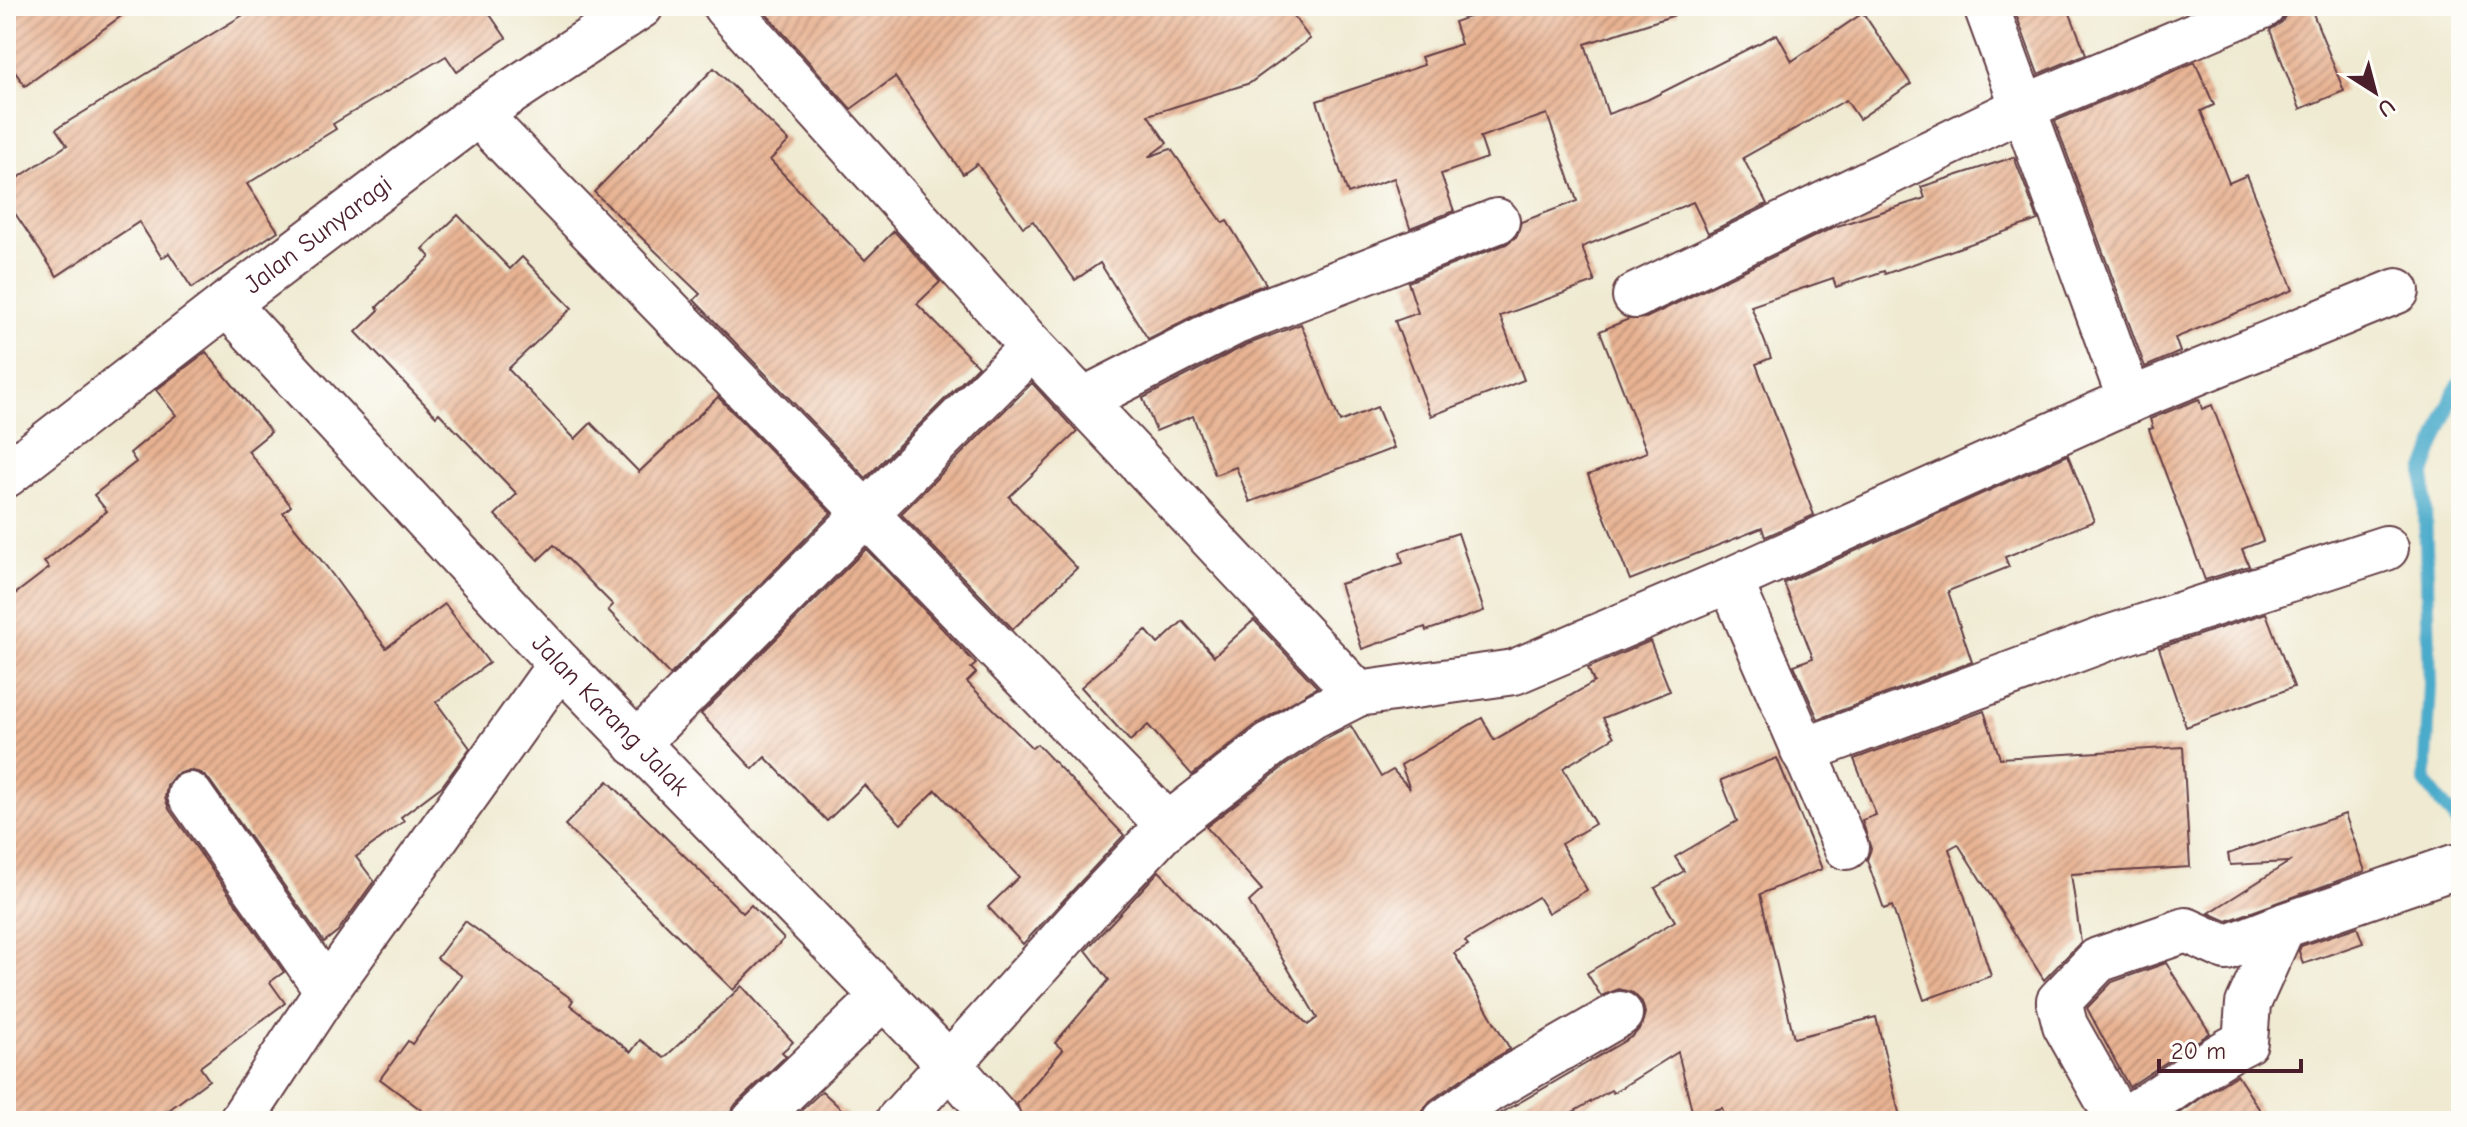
<svg xmlns="http://www.w3.org/2000/svg" width="2467" height="1127" viewBox="0 0 2467 1127" font-family="'Comic Neue',sans-serif">
<defs>
<pattern id="building-hatch" width="6" height="6" patternUnits="userSpaceOnUse" patternTransform="scale(2)"><rect width="6" height="6" fill="#e8b393"/><path d="M-1 1l2-2M0 6l6-6M5 7l2-2" fill="none" stroke="#be9178"/></pattern>
</defs>
<rect width="100%" height="100%" fill="#fdfcf7"/>
<filter id="ink" filterUnits="userSpaceOnUse"><feTurbulence type="fractalNoise" baseFrequency=".0125" numOctaves="2"/><feDisplacementMap in="SourceGraphic" scale="16" xChannelSelector="R" yChannelSelector="G"/><feConvolveMatrix kernelMatrix="1 2 1 2 8 2 1 2 1" color-interpolation-filters="sRGB"/></filter>
<filter id="wash" filterUnits="userSpaceOnUse"><feTurbulence type="fractalNoise" baseFrequency=".006" numOctaves="4" result="noise"/><feDisplacementMap in="SourceGraphic" scale="32" xChannelSelector="R" yChannelSelector="G"/><feGaussianBlur stdDeviation="1.8" result="paint"/><feColorMatrix in="noise" values="0 0 0 0 0 0 0 0 0 0 0 0 0 0 0 0 0 1.4 0 .05"/><feComposite in="paint" operator="in"/></filter>
<g filter="url(#wash)">
<rect width="100%" height="100%" fill="#efead1"/>
<g fill="none" stroke-linecap="round" stroke-linejoin="round">
<polyline stroke="#4cabcb" stroke-width="14" points="2461,382 2454,392 2424,473 2430,685 2425,782 2461,828"/>
</g>
<g id="blocks">
<g fill="url(#building-hatch)">
<polygon points="6,6 135,6 25,86 6,59"/>
<polygon points="258,6 484,6 506,38 457,72 446,56 333,124 336,129 247,184 278,231 192,288 169,253 162,258 139,222 57,276 6,200 6,186 67,145 56,129"/>
<polygon points="759,6 1286,6 1310,39 1250,83 1148,115 1167,143 1148,157 1171,149 1223,223 1227,221 1266,284 1225,300 1148,339 1100,263 1075,280 1033,221 1023,227 977,164 963,174 895,77 851,109"/>
<polygon points="1500,6 1677,6 1678,14 1585,44 1608,114 1647,100 1777,34 1792,61 1863,13 1911,84 1859,119 1846,100 1743,158 1767,204 1708,233 1693,202 1582,247 1595,282 1500,316 1524,380 1431,416 1395,321 1418,313 1408,282 1506,244 1517,236 1521,222 1577,201 1547,114 1480,137 1487,158 1441,174 1454,211 1410,228 1394,178 1348,194 1317,101 1424,65 1421,57 1461,44 1454,22"/>
<polygon points="2013,6 2067,6 2086,54 2038,74"/>
<polygon points="2297,6 2310,6 2344,91 2300,109 2270,30 2282,22 2288,10"/>
<polygon points="2195,62 2214,105 2201,111 2229,183 2247,175 2293,290 2175,338 2180,352 2145,367 2055,121"/>
<polygon points="714,68 789,141 770,160 865,260 894,231 940,282 917,304 978,366 866,478 694,300 700,294 594,192"/>
<polygon points="2014,157 2038,220 1885,274 1884,271 1836,287 1833,278 1751,306 1771,358 1756,364 1814,515 1765,537 1762,528 1630,580 1588,475 1647,452 1600,331 1629,319 1646,318 1834,227 1925,198 1921,187"/>
<polygon points="458,215 510,269 522,257 572,308 508,369 575,439 591,423 639,472 718,397 831,513 670,675 608,610 613,605 554,545 538,560 495,515 517,494 439,413 436,416 356,332 379,310 377,307 430,257 423,249"/>
<polygon points="1301,324 1340,422 1377,407 1394,448 1250,502 1236,467 1215,475 1193,416 1156,431 1143,398 1246,345"/>
<polygon points="206,352 271,432 248,451 291,506 283,513 326,566 386,648 445,604 489,663 436,702 470,748 442,786 401,817 404,821 356,857 374,881 338,931 324,942 210,781 201,773 189,770 175,775 167,785 165,798 169,809 284,972 270,982 285,1003 200,1067 209,1080 154,1121 6,1121 6,601 49,568 44,562 107,511 94,495 136,462 130,453 176,415 156,390"/>
<polygon points="1032,383 1077,432 1009,497 1077,568 1013,629 901,514"/>
<polygon points="2199,399 2202,409 2212,405 2263,541 2242,549 2249,566 2205,580 2149,429 2153,428 2150,419"/>
<polygon points="2068,455 2094,521 2005,557 2009,567 1948,591 1972,662 1818,719 1794,665 1813,658 1784,583"/>
<polygon points="1458,533 1484,611 1426,631 1425,627 1362,649 1340,584 1403,563 1400,552"/>
<polygon points="866,549 976,664 971,668 976,673 967,682 1032,748 1037,744 1124,835 1023,944 988,907 1019,877 936,790 901,824 864,785 827,821 765,757 753,769 701,714"/>
<polygon points="2266,613 2294,687 2186,727 2159,648"/>
<polygon points="1254,620 1317,687 1258,723 1192,775 1148,725 1130,741 1081,687 1146,630 1158,644 1183,621 1214,656"/>
<polygon points="1650,641 1670,691 1603,718 1614,737 1563,768 1595,824 1561,844 1587,890 1548,913 1538,897 1465,941 1468,945 1454,953 1510,1049 1473,1071 1430,1101 1423,1110 1420,1121 1023,1121 1017,1104 1063,1050 1055,1043 1109,980 1086,950 1159,871 1308,1025 1317,1018 1249,902 1262,890 1206,827 1287,764 1324,740 1351,726 1381,777 1393,770 1410,789 1401,765 1482,718 1494,740 1594,682 1588,668"/>
<polygon points="1984,711 2000,758 2183,747 2190,867 2071,874 2081,942 2044,980 1958,844 1949,849 1991,976 1924,1000 1892,906 1884,909 1867,860 1871,849 1862,820 1876,815 1854,759"/>
<polygon points="1777,758 1822,869 1760,894 1794,1038 1876,1017 1901,1121 1726,1121 1722,1108 1693,1115 1678,1052 1613,1093 1611,1090 1557,1121 1488,1121 1633,1036 1641,1027 1645,1013 1642,1002 1633,993 1619,989 1601,996 1587,973 1675,921 1655,888 1684,871 1675,857 1737,821 1721,780"/>
<polygon points="608,781 743,913 751,905 784,939 733,990 565,825"/>
<polygon points="2345,814 2365,871 2227,921 2209,913 2289,862 2230,865 2228,854"/>
<polygon points="465,921 573,1000 570,1005 631,1052 640,1040 664,1058 742,986 793,1042 782,1052 786,1056 736,1104 730,1113 730,1121 436,1121 380,1079 408,1041 412,1044 462,976 437,958"/>
<polygon points="2357,927 2363,943 2303,964 2299,951 2301,946"/>
<polygon points="2166,963 2210,1033 2129,1087 2087,1008 2112,982"/>
<polygon points="2237,1075 2267,1121 2169,1121 2211,1091"/>
<polygon points="822,1091 854,1121 790,1121"/>
</g>
</g>
</g>
<g filter="url(#ink)">
<use href="#blocks" fill-opacity="0" stroke="#633d44" stroke-width="2"/>
<g fill="none" stroke-linecap="round" stroke-linejoin="round">
<defs>
<g id="minor">
<polyline points="725,6 1032,347 1358,694"/>
<polyline points="1986,6 2130,400"/>
<polyline points="478,114 1168,825"/>
<polyline points="1635,296 2022,108 2263,6"/>
<path id="s1" d="M227,304l333,360 389,400 50,57"/>
<polyline points="1083,400 1236,322 1497,221"/>
<path id="s2" d="M6,475l221,-171 251,-190 163,-108"/>
<polyline points="1730,580 1846,847"/>
<polyline points="636,744 1032,347"/>
<polyline points="1803,751 2108,638 2386,548"/>
<polyline points="190,795 327,990"/>
<polyline points="241,1121 327,990 560,664"/>
<polyline points="754,1121 883,997"/>
<polyline points="898,1121 1089,909 1168,825 1272,744 1311,718 1358,694 1514,672 1730,580 2130,400 2397,291"/>
<polyline points="1445,1121 1487,1091 1620,1014"/>
<polyline points="2119,1121 2065,1025 2059,1001 2098,960 2186,930 2226,948 2283,926"/>
<path d="M2120,1121c44,-22 80,-57 125,-79l3,-38 35,-78 171,-59"/>
</g>
</defs>
<use href="#minor" stroke="#633d44" stroke-width="48"/>
<use href="#minor" stroke="#fff" stroke-width="44"/>
</g>
</g>
<g text-anchor="middle" dominant-baseline="central" stroke-width="6" stroke-linejoin="round" paint-order="stroke">
<g font-size="26" fill="#4a1f2b" stroke="#fdfcf7">
<text stroke="none"><textPath href="#s2" startOffset="394">Jalan Sunyaragi</textPath></text>
<text stroke="none"><textPath href="#s1" startOffset="562">Jalan Karang Jalak</textPath></text>
</g>
</g>
<rect width="2467" height="1127" fill="none" stroke="#fdfcf7" stroke-width="32"/>
<g transform="translate(2375 92) rotate(144)" stroke="#fdfcf7" stroke-width="6" paint-order="stroke">
<path d="M0-6L14 30L0 20L-14 30Z" fill="#4a1f2b"/>
<text y="-12" font-size="22" font-weight="bold" text-anchor="middle" fill="#4a1f2b">U</text>
</g>
<path d="M2159 1059v12h142v-12" fill="none" stroke="#4a1f2b" stroke-width="4"/>
<text x="2171" y="1059" font-size="24" fill="#4a1f2b" stroke="#fdfcf7" stroke-width="6" paint-order="stroke">20 m</text>
</svg>
